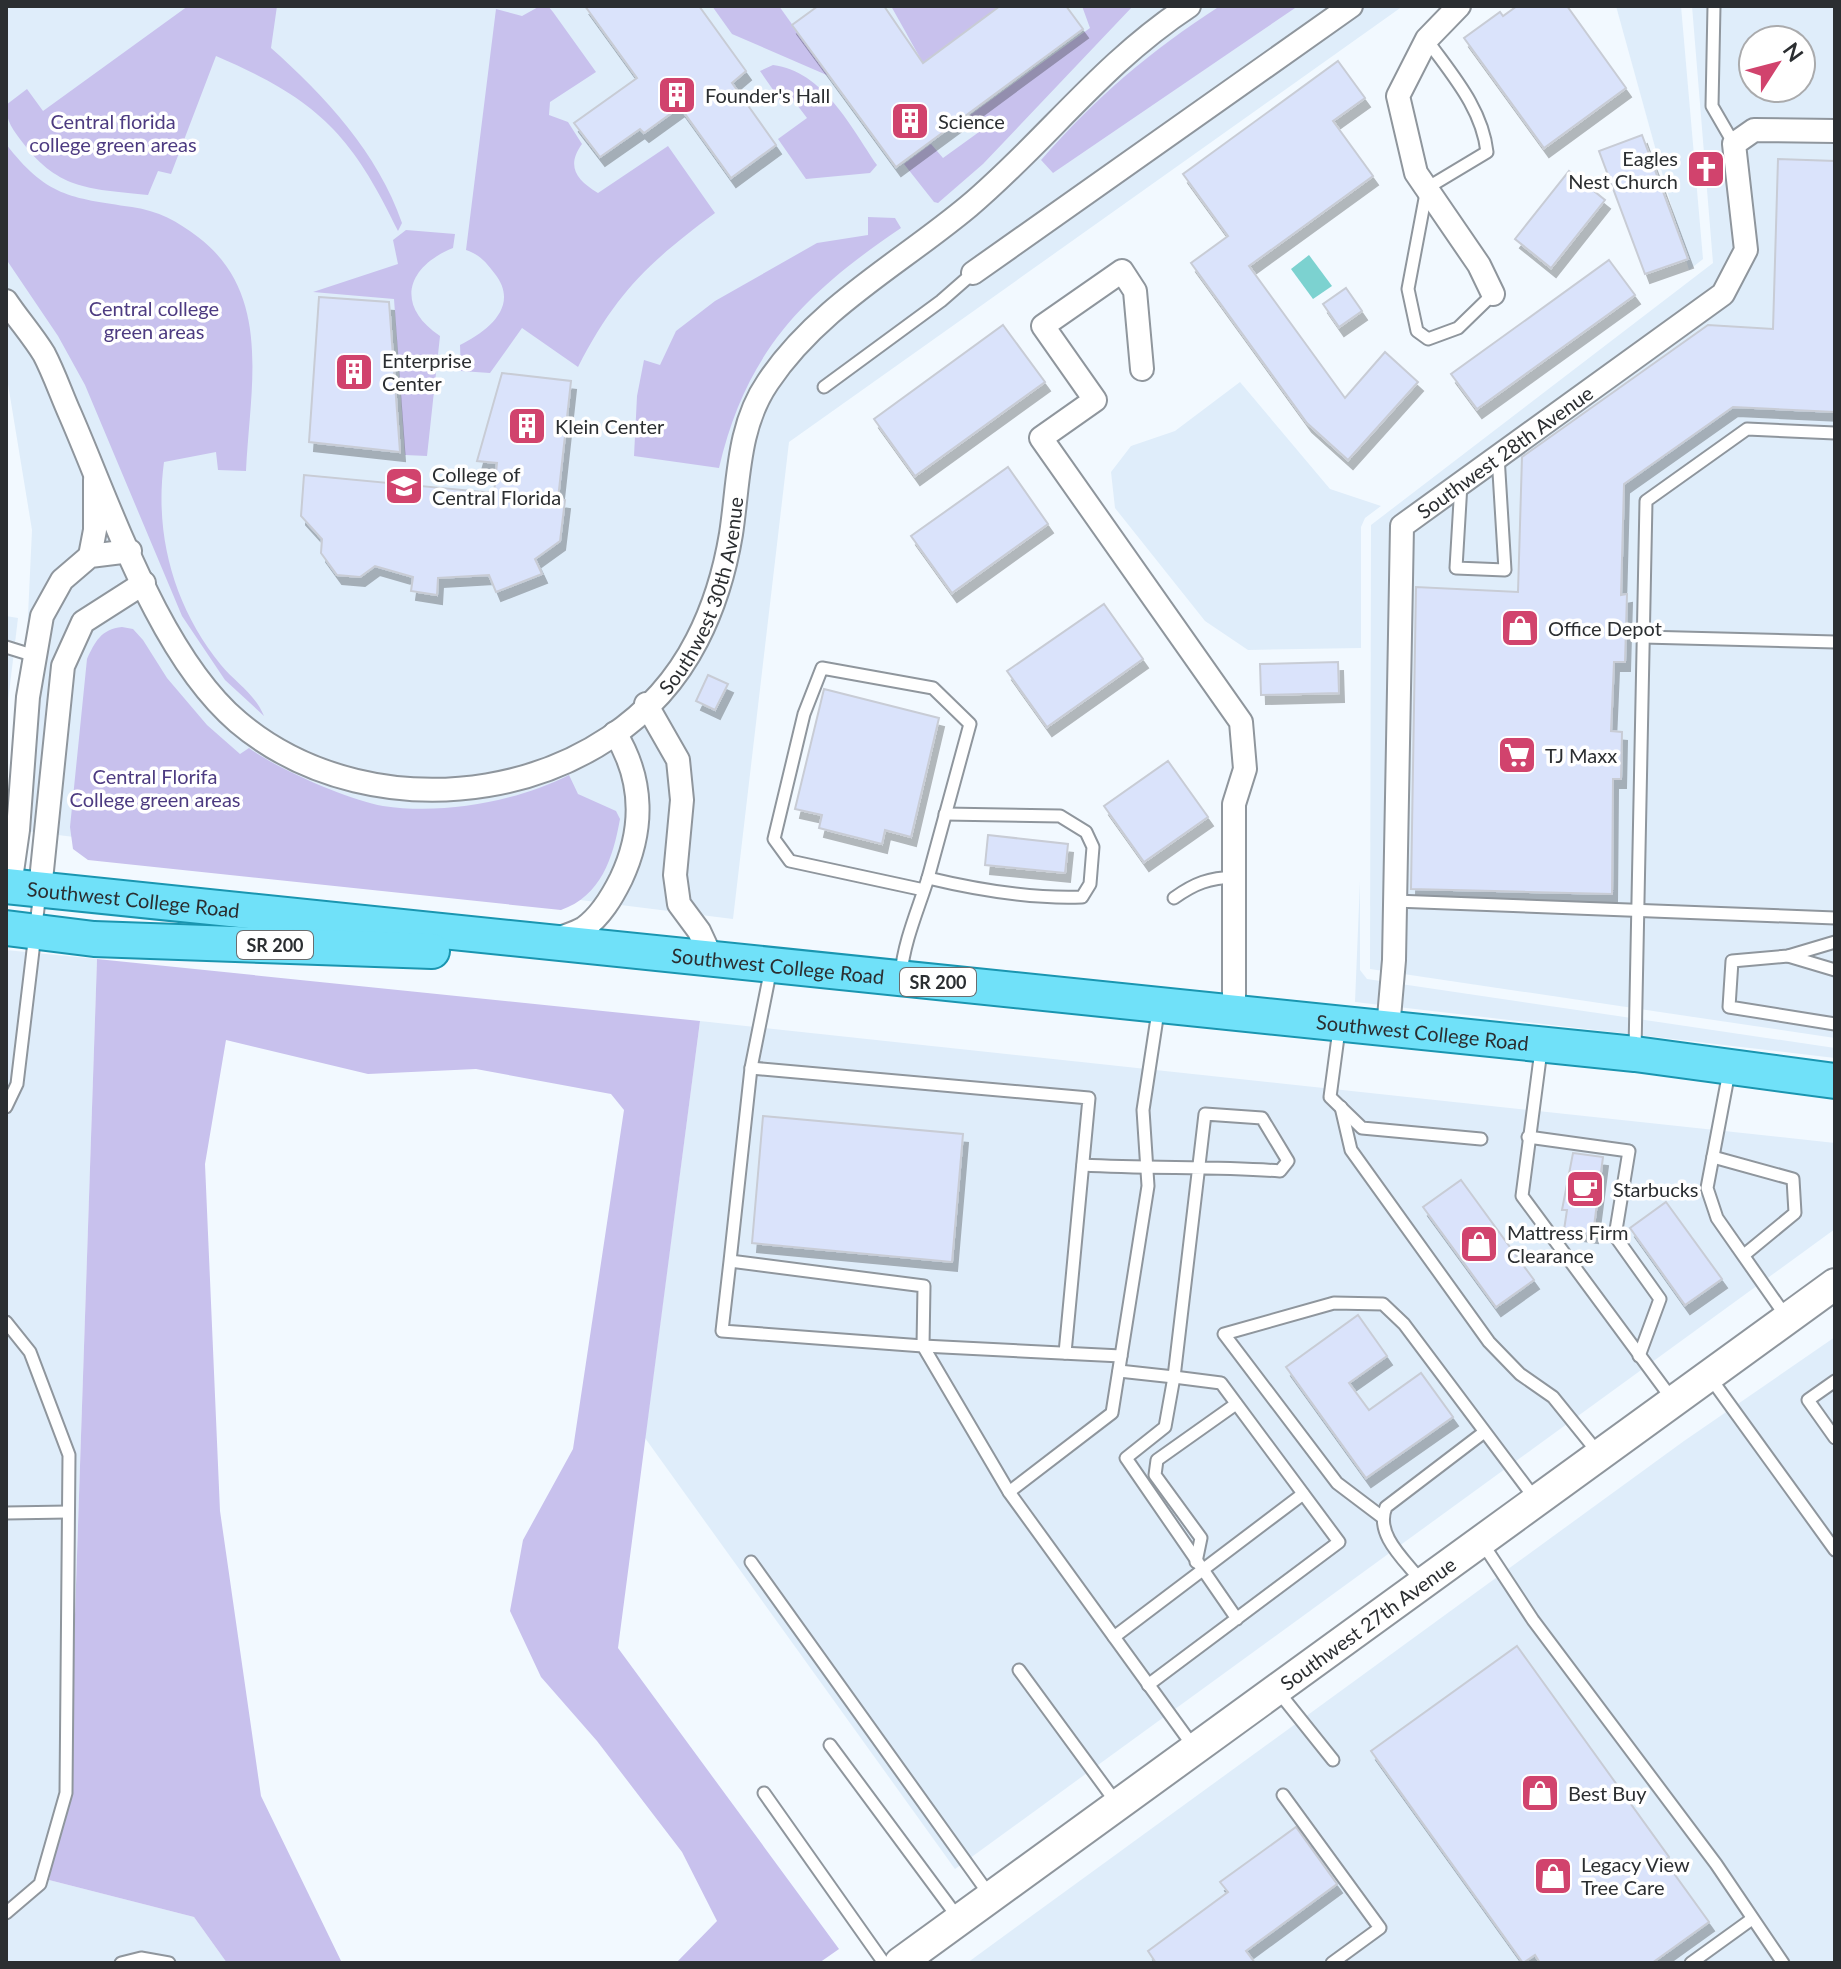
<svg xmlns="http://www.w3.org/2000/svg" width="1841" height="1969" viewBox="0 0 1841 1969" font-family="Lato,sans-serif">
<defs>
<filter id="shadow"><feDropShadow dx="5" dy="9" stdDeviation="0" flood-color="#0004"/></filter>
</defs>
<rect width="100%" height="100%" fill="#f2f9ff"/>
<g fill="#dfedfa" fill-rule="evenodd">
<polygon points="6,6 1403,6 789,442 733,919 18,830 32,530 6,372"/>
<polygon points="1616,6 1681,6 1703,259 1689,270"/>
<path d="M1692,6h143v1032l-465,-69 1,-444 342,-262zM1753,40h48v48h-48z"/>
<polygon points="1240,382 1330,489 1381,506 1365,518 1361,527 1361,648 1248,650 1205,621 1115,508 1111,472 1131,446 1175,431"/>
<polygon points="6,616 18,618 6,718"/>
<polygon points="1360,881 1360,970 1367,979 1835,1048 1835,1058 1355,1002"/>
<polygon points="6,950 97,959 70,1764 49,1880 194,1917 227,1963 6,1963"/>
<polygon points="700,1021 1835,1143 1835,1229 955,1869 645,1438"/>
<polygon points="1835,1337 1835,1963 967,1963 1684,1441"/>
</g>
<g fill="#c8c1ed">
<path d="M188,6h89l-6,42c54,48 107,105 131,175l-4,8c-47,-98 -82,-132 -182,-175l-45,118 -13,-3 -10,24c-55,-6 -89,-4 -125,-52 -10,-13 -17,-22 -17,-38l21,-16 16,22z"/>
<path d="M540,6h8l5,6 43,60 -46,30 -1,13 19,7 14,22c-16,22 -6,36 16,49l70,-47 47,67c-66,49 -99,80 -137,154l-56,-39 -32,45 -29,-2 -1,-26c28,-14 60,-39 35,-71 -9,-12 -15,-19 -29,-24l30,-241 26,7z"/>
<polygon points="712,6 779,6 829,76 732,34"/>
<polygon points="891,6 994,6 996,9 923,63"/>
<polygon points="1082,6 1133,6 983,164 938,203 934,202 904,164 931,144 943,158 979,132 969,116 1090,28"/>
<path d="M1220,6h78l-245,167 -12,-13c55,-63 109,-109 179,-154z"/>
<path d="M773,65c50,6 78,62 104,100l-7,8 -64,6 -28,-40 29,-21 -13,-17 -9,6 -25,-36z"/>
<path d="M6,144c40,52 64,54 126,63 27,4 45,14 66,30 75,57 52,150 48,234l-28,-1 -2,-18 -52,10c-10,73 10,145 57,203 15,18 34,29 43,51l-39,-36 -43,-64 -97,-231 -27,-49 -52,-77z"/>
<path d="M868,217l27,1 6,10c-96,65 -155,123 -182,240l-85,-12 3,-60 7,-36 16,5 16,-34 39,-30 102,-58 51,-8z"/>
<path d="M406,230l49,4 -2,14c-47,19 -58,58 -13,88l-13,120 -22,-1 -11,-156 -81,-7 85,-28 -5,-24z"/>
<path d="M122,627l11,2 10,11 24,38 40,47 33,29 9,-6c28,21 100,52 134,58 60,9 132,-4 186,-31l9,19 38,17 4,8c-7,39 -19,77 -59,91l-473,-50 -15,-11 -3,-22 17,-168c8,-17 14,-30 35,-32z"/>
<polygon points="97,959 700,1021 618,1648 839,1949 819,1963 676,1963 717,1921 682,1852 597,1741 541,1677 510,1611 523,1540 573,1449 624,1110 611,1094 476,1069 368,1074 226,1040 205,1164 220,1511 261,1796 342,1963 227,1963 194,1917 49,1880 70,1764"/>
</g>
<polygon fill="#7cd2d0" points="1309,255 1332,286 1313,299 1291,269"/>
<g fill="#dae3fb" stroke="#c8ccd5" stroke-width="2" filter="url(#shadow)">
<polygon points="585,6 699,6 746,71 732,83 776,145 731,178 680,107 644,133 640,129 600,157 574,123 637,78"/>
<polygon points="818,6 884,6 923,63 1000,6 1066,6 1083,29 896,167 792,25"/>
<polygon points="1517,6 1567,6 1626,88 1544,148 1464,38 1500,12 1503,16"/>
<polygon points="1338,61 1365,98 1333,121 1373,176 1249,266 1345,398 1385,352 1418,382 1348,460 1307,423 1191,263 1228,236 1183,174"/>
<polygon points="1642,135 1688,259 1645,274 1599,151"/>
<polygon points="1778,159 1835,161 1835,412 1733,407 1624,484 1621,595 1627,594 1625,662 1614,662 1611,731 1622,732 1621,779 1613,779 1612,894 1411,889 1416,587 1518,592 1522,457 1708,325 1773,329"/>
<polygon points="1569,171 1605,200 1551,268 1515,239"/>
<polygon points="1609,260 1635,295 1477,409 1451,374"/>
<polygon points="1346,288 1362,311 1339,327 1323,304"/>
<polygon points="319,297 389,302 400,452 309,442"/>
<polygon points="1003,325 1045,382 915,476 874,419"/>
<polygon points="502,373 571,381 558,499 565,500 560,541 535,559 542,574 496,592 489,575 438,578 437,595 411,591 413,577 375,566 360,577 337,575 321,553 322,539 301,516 304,475 494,493 497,463 477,461"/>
<polygon points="1008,467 1048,524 952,593 911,536"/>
<polygon points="1104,604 1143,659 1047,727 1007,671"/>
<polygon points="1338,662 1339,693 1261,695 1260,664"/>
<polygon points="708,675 728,684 715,710 696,701"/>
<polygon points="824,689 939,718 911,837 885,830 882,844 819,828 822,815 795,809"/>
<polygon points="1168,761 1208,817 1144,862 1104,806"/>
<polygon points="988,835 1068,844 1065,873 985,865"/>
<polygon points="763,1116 963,1134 952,1262 752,1243"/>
<polygon points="1573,1153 1603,1157 1593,1234 1564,1230 1567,1210 1562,1210"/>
<polygon points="1461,1180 1534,1280 1496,1307 1423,1207"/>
<polygon points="1666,1202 1722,1279 1685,1305 1630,1228"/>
<polygon points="1358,1315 1387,1356 1349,1383 1369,1410 1421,1373 1453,1417 1366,1478 1286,1367"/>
<polygon points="1517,1646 1669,1857 1665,1861 1709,1922 1652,1963 1540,1963 1535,1955 1523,1963 1371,1751"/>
<polygon points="1296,1827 1337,1884 1246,1951 1255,1963 1156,1963 1148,1951 1228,1892 1220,1882"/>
</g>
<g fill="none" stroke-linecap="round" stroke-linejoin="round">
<defs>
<g id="lane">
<polyline points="1714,6 1712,106 1734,144"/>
<path d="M1427,40c25,35 55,68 60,112l-60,36 -19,101 9,42 11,8 30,-11 35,-34"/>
<polyline points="824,387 941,301 973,273"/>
<polyline points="1461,484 1456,568 1505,570 1498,456"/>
<polyline points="1643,637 1835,642"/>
<polyline points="6,647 35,656"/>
<path d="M928,878c50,12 103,21 154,19l8,-13 3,-37 -7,-15 -26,-16 -115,-2"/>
<path d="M1174,898c21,-15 35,-20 61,-21"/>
<polyline points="1395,901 1835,918"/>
<polyline points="1835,942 1788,956 1732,961 1729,1007 1835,1024"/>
<polyline points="1788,956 1835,970"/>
<path d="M901,974c3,-33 17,-64 27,-96l42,-154 -37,-36 -111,-20 -18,46 -30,125 16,22 134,29"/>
<polyline points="1338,1037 1330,1097 1362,1128 1481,1139"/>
<polyline points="1635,1050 1646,501 1747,429 1835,433"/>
<polyline points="1540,1058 1522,1196 1672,1399"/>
<polyline points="751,1068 1089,1098 1065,1353"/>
<polyline points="1728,1077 1707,1188 1717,1218 1787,1318"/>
<polyline points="6,1107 17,1084 40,892"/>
<polyline points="1341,1107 1351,1150 1489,1342 1520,1374 1553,1397 1599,1454"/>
<polyline points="1528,1137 1629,1151 1615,1236 1660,1299 1639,1356"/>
<polyline points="1713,1157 1793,1179 1795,1213 1744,1255"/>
<path d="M1083,1165c67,4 131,1 197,6l8,-10 -26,-43 -57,-4 -31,263 -55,-6"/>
<polyline points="730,1261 722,1331 923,1346 924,1286 730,1261 751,1068 769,978"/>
<polyline points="6,1322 30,1352 69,1455 66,1793 40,1884 6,1913"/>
<polyline points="923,1346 1009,1492 1193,1746"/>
<polyline points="923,1346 1121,1356"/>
<polyline points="1709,1376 1835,1550"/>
<polyline points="1835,1381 1808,1400 1835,1438"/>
<polyline points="1009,1492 1112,1413 1148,1186 1143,1110 1157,1018"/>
<polyline points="6,1513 68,1512"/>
<polyline points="1382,1517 1337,1483 1224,1334 1334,1303 1383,1304 1404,1324 1536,1500"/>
<polyline points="1483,1544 1533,1620 1716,1864 1783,1963"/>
<polyline points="751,1562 991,1897"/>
<polyline points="1196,1562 1201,1538 1155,1475 1157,1460 1236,1404"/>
<path d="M1422,1582c-16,-21 -48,-47 -36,-75l97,-74"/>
<polyline points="1114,1637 1303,1494"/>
<polyline points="1019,1670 1118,1805"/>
<polyline points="1148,1685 1339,1542 1221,1383 1174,1377 1165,1427 1126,1458 1237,1619"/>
<polyline points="1277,1690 1333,1760"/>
<polyline points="830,1745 959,1919"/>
<polyline points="764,1793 884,1963"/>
<polyline points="1283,1795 1380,1928 1332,1963"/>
<polyline points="121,1963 141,1958 169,1963"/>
<polyline points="1691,1963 1752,1919"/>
</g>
<g id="street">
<polyline points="1459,6 1427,39 1398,96 1416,173 1479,265 1493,294"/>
<polyline points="973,273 1351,6"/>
<path id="s1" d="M6,301c12,18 27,35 38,53 10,19 17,40 26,60 41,94 89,241 168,308 136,115 376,81 459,-82 17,-33 28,-70 34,-106 8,-52 6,-107 37,-152 50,-75 133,-119 201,-176 78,-66 132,-142 220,-200"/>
<polyline points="1142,369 1135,291 1122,271 1043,326 1095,400 1041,438 1241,722 1245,769 1234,804 1234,1013"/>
<polyline points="90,556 95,530 95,480"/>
<polyline points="646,704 678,760 682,800 675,875 679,904 699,931 712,959"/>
<polyline points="10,886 18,830 28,697 42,616 62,580 90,556 130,551"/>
<polyline points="40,890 63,666 83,622 144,583"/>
<path d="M555,940c9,-4 21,-7 29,-12 17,-12 28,-31 37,-49 23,-49 23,-99 -6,-146"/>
<path id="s2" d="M1388,1029l6,-69 8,-434 321,-232 23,-44 -12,-106 20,-14 81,1"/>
</g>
<g id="secondary">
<path id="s3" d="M900,1963l935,-679"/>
</g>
<g id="primary">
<path id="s4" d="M6,886l1629,168 200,27"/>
<polyline points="6,928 94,939 432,951"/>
</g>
</defs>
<use href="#lane" stroke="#8f969d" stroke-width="15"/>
<use href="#street" stroke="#8f969d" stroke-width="26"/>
<use href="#secondary" stroke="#8f969d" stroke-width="34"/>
<use href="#primary" stroke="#1a95b0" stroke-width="38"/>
<use href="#lane" stroke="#fff" stroke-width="11"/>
<use href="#street" stroke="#fff" stroke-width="22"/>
<use href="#secondary" stroke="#fff" stroke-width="30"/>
<use href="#primary" stroke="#70e1f9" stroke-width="34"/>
</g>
<defs>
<symbol id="building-square" viewBox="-11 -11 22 22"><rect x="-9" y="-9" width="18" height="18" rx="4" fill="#d1436d" stroke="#fff"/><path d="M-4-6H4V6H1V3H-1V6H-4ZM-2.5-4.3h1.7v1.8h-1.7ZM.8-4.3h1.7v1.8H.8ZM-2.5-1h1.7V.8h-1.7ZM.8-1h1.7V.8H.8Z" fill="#fff"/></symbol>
<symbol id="church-square" viewBox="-11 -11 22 22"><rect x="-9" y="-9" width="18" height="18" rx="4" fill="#d1436d" stroke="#fff"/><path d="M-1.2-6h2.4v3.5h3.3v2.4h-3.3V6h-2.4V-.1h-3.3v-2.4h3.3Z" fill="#fff"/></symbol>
<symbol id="university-square" viewBox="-11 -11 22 22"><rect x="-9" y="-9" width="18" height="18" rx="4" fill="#d1436d" stroke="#fff"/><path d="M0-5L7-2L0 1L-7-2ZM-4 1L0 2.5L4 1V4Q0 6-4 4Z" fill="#fff"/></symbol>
<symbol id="shop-square" viewBox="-11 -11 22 22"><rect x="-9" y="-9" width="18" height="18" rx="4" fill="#d1436d" stroke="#fff"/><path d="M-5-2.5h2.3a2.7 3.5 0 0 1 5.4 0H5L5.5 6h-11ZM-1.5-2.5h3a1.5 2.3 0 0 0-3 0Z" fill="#fff"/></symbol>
<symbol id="supermarket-square" viewBox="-11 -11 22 22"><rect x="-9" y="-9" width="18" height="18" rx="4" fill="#d1436d" stroke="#fff"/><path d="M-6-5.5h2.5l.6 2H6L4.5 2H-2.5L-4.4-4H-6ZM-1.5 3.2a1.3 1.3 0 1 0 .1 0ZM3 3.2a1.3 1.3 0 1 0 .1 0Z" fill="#fff"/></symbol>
<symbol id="cafe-square" viewBox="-11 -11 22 22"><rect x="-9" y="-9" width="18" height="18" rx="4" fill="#d1436d" stroke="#fff"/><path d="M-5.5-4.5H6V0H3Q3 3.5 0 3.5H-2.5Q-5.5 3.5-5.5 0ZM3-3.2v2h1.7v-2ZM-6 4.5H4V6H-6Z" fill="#fff"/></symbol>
</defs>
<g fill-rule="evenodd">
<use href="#building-square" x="655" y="73" width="44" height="44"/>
<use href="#building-square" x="888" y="99" width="44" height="44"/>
<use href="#church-square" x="1684" y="147" width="44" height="44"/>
<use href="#building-square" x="332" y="350" width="44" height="44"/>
<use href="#building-square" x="505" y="404" width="44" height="44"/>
<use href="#university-square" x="382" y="464" width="44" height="44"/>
<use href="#shop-square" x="1498" y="606" width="44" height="44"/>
<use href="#supermarket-square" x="1495" y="733" width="44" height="44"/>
<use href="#cafe-square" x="1563" y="1167" width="44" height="44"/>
<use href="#shop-square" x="1457" y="1222" width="44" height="44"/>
<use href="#shop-square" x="1518" y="1771" width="44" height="44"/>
<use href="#shop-square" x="1531" y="1854" width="44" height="44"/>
</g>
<g text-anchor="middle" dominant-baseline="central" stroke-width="7" stroke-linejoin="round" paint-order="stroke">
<g fill="#fff" stroke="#6b6d6f" stroke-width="2">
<rect x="237" y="931" width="76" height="28" rx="6"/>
<rect x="900" y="968" width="76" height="28" rx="6"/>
</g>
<g font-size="18" font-weight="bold" fill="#2b2e31">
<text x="275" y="945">SR 200</text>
<text x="938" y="982">SR 200</text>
</g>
<g font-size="20" fill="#2b2e31" stroke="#fff" text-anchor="start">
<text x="705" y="95">Founder's Hall</text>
<text x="938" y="121">Science</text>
<text x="1678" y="158" text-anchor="end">Eagles<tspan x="1678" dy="23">Nest Church</tspan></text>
<text x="382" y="360">Enterprise<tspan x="382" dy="23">Center</tspan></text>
<text x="555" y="426">Klein Center</text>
<text x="432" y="474">College of<tspan x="432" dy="23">Central Florida</tspan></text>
<text x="1548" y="628">Office Depot</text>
<text x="1545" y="755">TJ Maxx</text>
<text x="1613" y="1189">Starbucks</text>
<text x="1507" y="1232">Mattress Firm<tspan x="1507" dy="23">Clearance</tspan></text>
<text x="1568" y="1793">Best Buy</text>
<text x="1581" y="1864">Legacy View<tspan x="1581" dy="23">Tree Care</tspan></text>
</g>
<g font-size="20" fill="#4d3b81" stroke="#fff">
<text x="113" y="121">Central florida<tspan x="113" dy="23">college green areas</tspan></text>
<text x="154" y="308">Central college<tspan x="154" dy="23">green areas</tspan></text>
<text x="155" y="776">Central Florifa<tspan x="155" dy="23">College green areas</tspan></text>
</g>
<g font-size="20" fill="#2b2e31" stroke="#fff">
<text stroke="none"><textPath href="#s2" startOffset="630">Southwest 28th Avenue</textPath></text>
<text stroke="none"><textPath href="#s1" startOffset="1058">Southwest 30th Avenue</textPath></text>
<text stroke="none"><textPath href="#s4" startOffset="128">Southwest College Road</textPath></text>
<text stroke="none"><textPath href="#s4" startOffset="776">Southwest College Road</textPath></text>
<text stroke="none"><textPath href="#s4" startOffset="1424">Southwest College Road</textPath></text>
<text stroke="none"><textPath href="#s3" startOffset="578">Southwest 27th Avenue</textPath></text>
</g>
</g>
<rect width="1841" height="1969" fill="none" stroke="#2b2e31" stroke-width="16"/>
<g transform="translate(1777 64) rotate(54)"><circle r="38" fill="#ffffff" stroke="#aaabad" stroke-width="2"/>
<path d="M0-6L14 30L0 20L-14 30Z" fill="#d1436d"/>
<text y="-12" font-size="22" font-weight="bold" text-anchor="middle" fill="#2b2e31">N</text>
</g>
</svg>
